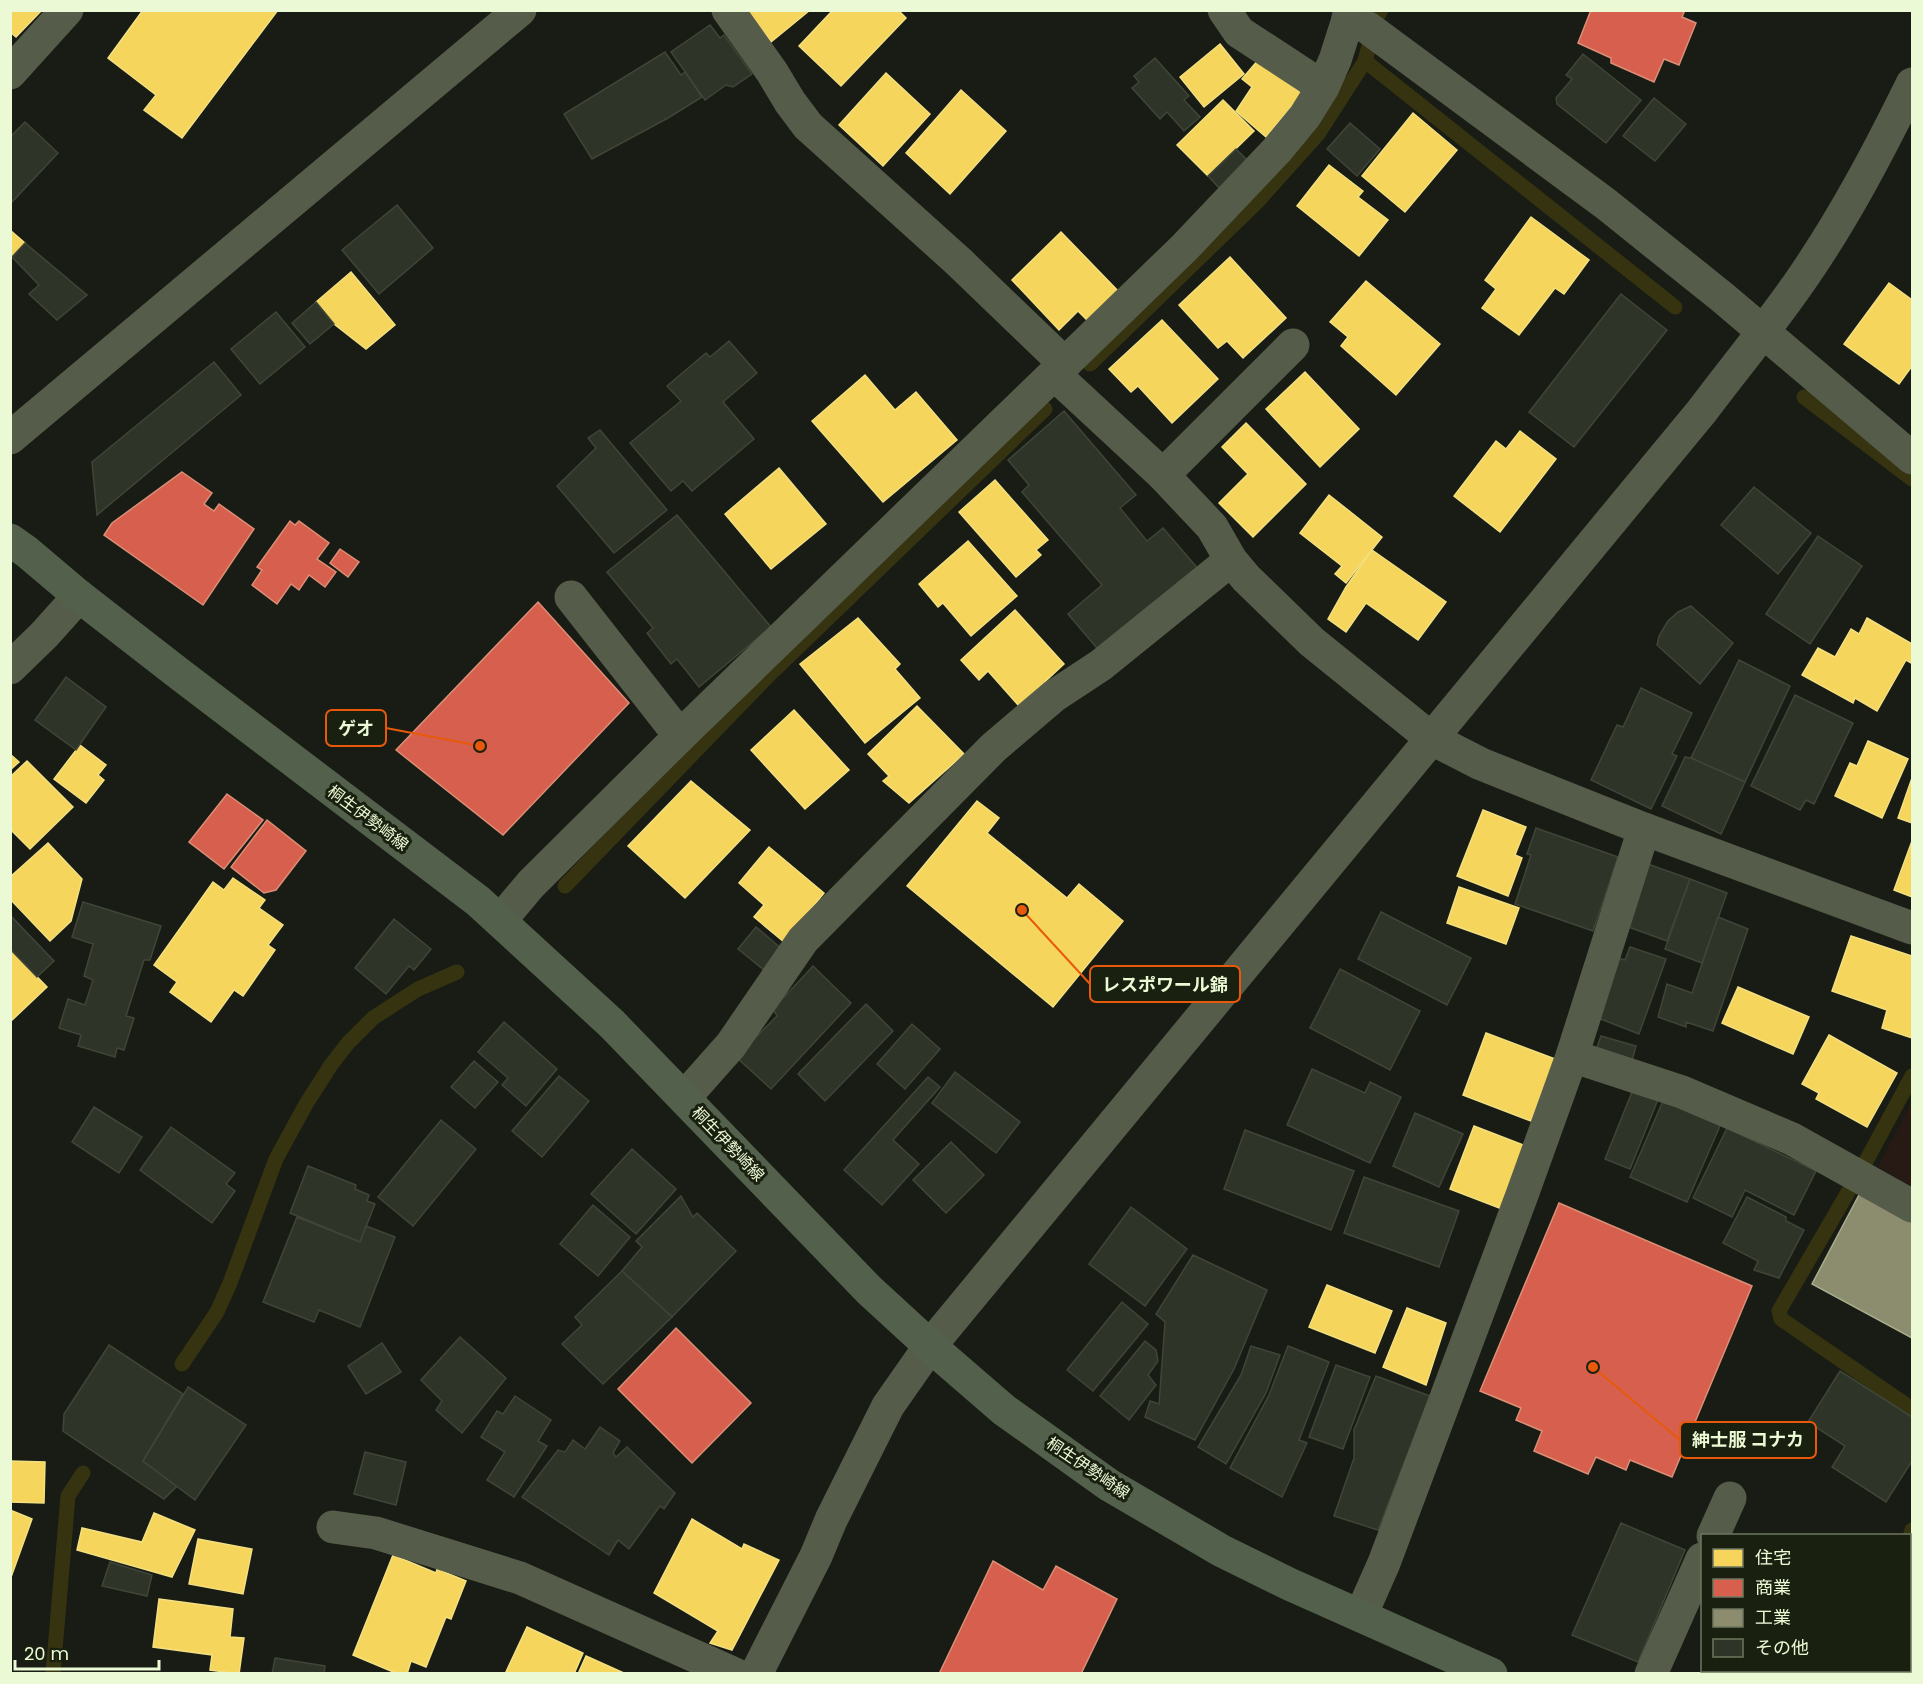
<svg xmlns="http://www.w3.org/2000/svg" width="1923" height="1684" viewBox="0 0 1923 1684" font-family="Poppins,'Noto Sans JP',sans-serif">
<rect width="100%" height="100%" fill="#181c14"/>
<polygon fill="#271914" points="1912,1101 1912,1187 1878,1167"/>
<g fill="#f6d55c" stroke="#f3e080" stroke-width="1.5">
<polygon points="10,10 42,10 16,37 10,32"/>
<polygon points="143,10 278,10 182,138 144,110 156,95 108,58"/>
<polygon points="746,10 810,10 771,42"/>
<polygon points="833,10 898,10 906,18 841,86 799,46"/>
<polygon points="1220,44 1244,74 1204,107 1180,77"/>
<polygon points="1259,59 1302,94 1266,137 1236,111 1252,87 1242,79"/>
<polygon points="886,73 930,114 883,166 839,125"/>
<polygon points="961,90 1006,131 950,194 906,153"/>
<polygon points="1223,100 1254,131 1208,176 1177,145"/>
<polygon points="1413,113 1457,150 1405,212 1362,176"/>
<polygon points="1329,165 1363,191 1358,197 1388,220 1359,256 1297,206"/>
<polygon points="1531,217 1589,260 1564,294 1555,288 1519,335 1482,308 1496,289 1485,280"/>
<polygon points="10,230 25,243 10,259"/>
<polygon points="1061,232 1120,293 1089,322 1078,311 1059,330 1012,280"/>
<polygon points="1230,257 1286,318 1243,358 1227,341 1218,348 1179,305"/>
<polygon points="351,272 395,325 366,349 334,324 316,302"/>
<polygon points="1366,281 1440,344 1396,395 1341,346 1348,337 1330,322"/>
<polygon points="1889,283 1912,300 1912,366 1899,384 1844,344"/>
<polygon points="1162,320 1218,379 1172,423 1138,386 1131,392 1109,369"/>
<polygon points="1305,372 1359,429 1320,467 1266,409"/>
<polygon points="865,375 895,410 916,392 957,440 883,502 812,421"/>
<polygon points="1246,423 1306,484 1253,537 1219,503 1248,474 1222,447"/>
<polygon points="1520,431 1556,459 1500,532 1454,496 1496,441 1506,449"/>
<polygon points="779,468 826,524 771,569 725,514"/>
<polygon points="995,480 1048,540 1036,550 1041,555 1016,577 959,512"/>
<polygon points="1329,495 1382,537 1346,583 1335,574 1342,566 1300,533"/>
<polygon points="968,541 1017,596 971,636 943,603 938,607 919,584"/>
<polygon points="1372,550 1446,602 1418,640 1366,603 1346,632 1328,619 1346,587"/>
<polygon points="1015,610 1064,664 1019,706 988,671 979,680 961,660"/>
<polygon points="858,618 900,664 895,669 920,698 865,743 800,664"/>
<polygon points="1867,618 1912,644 1912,660 1911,663 1906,660 1877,711 1855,698 1853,703 1802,675 1818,648 1835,657 1851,629 1859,634"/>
<polygon points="917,706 964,754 909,803 883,781 889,776 868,754"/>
<polygon points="794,710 849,770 805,809 751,750"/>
<polygon points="1868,741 1908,759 1882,818 1835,796 1850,763 1857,766"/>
<polygon points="80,745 106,765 98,775 104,780 86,803 54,779"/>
<polygon points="10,754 19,762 10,770"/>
<polygon points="27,761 73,807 30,849 10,829 10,777"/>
<polygon points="1912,778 1912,823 1898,818"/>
<polygon points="691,781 750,830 685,898 628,846"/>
<polygon points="977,801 999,818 987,833 1067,898 1079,884 1123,921 1053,1007 907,886"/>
<polygon points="1483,810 1526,827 1515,855 1522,858 1508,896 1457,876"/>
<polygon points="1912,841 1912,897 1894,890"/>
<polygon points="48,843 82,879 71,921 50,941 10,899 10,877"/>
<polygon points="769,847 824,893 784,942 754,917 764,905 739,883"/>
<polygon points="233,878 265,900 259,908 283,925 268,945 275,950 243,996 234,990 211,1022 170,992 177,982 154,965 213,882 224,890"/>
<polygon points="1459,887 1519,908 1506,944 1447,923"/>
<polygon points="1851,936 1912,956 1912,1038 1882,1028 1887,1010 1832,991"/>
<polygon points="10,949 47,987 10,1022"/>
<polygon points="1738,987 1809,1017 1793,1054 1722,1023"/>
<polygon points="1486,1033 1555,1059 1531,1121 1463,1095"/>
<polygon points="1829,1035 1897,1073 1867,1127 1816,1099 1819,1093 1802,1084"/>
<polygon points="1474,1126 1526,1146 1502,1209 1450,1189"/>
<polygon points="1327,1285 1392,1311 1375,1353 1309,1327"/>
<polygon points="1407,1308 1446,1323 1426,1385 1383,1367"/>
<polygon points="10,1461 45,1462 44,1503 10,1502"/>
<polygon points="10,1510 32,1519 10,1580"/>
<polygon points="154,1513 195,1530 172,1577 77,1550 82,1528 142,1542"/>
<polygon points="692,1519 742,1549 744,1544 779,1560 732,1650 710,1643 718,1631 654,1593"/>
<polygon points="198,1539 252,1549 243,1594 189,1584"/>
<polygon points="393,1555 436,1573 437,1569 466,1581 451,1619 446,1617 426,1667 411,1661 407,1674 398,1674 353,1655"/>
<polygon points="159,1599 233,1609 230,1637 244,1638 239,1674 210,1670 212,1655 153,1647"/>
<polygon points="527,1627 583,1653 574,1674 505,1674"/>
<polygon points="586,1656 626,1674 578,1674"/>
</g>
<g fill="#d6604d" stroke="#dc8e76" stroke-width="1.5">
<polygon points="1591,10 1685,10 1682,17 1696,23 1679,65 1664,59 1654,82 1611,63 1611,58 1578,43"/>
<polygon points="182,472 212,493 204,504 214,511 219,504 254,529 203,605 104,535 112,523"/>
<polygon points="290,521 295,525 299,521 329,543 317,559 336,572 325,587 309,575 299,590 291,584 277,604 252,585 262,570 257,567"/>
<polygon points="340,549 359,562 348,577 330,563"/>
<polygon points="538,602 629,703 503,835 396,750"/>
<polygon points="227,794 263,820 224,869 189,842"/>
<polygon points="267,820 306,851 276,890 264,893 231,867"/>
<polygon points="1559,1203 1752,1286 1672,1477 1630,1460 1626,1470 1596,1457 1588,1474 1534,1451 1542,1431 1516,1420 1521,1408 1480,1391"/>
<polygon points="676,1328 751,1403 692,1463 618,1389"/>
<polygon points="993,1561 1043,1590 1056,1566 1117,1599 1081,1674 939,1674"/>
</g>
<polygon fill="#8c8c6e" stroke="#a8ad8d" stroke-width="1.5" points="1860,1193 1912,1221 1912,1338 1812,1284"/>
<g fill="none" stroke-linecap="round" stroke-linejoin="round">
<g stroke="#363410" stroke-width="15">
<polyline points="1379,14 1381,10"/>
<polyline points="1365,61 1675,307"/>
<polyline points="1090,364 1258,201 1318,134 1365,61 1370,42"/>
<polyline points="1804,397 1912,479"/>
<polyline points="565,886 768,676 1045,409"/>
<polyline points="1912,1076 1865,1163 1779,1311 1781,1319 1912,1409"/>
<polyline points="182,1364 217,1312 230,1283 276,1159 306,1104 331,1065 348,1043 373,1018 418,989 457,972"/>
<polyline points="1910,1537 1912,1530"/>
<polyline points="53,1674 68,1496 83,1473"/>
<polyline points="1880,1674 1880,1670"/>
</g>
</g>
<g fill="#2f3429" stroke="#3f4537" stroke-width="1.5">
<polygon points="710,25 720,38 724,35 752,74 733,87 726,85 705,100 671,52"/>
<polygon points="665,52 681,75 685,72 702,97 668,118 592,159 564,114"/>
<polygon points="1583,54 1641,100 1606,143 1557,104 1556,98 1572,79 1566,75"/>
<polygon points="1155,58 1189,96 1184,100 1200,117 1184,131 1167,112 1160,119 1132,88 1139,82 1134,76"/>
<polygon points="1654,98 1686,124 1655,161 1623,136"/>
<polygon points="25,122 58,153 10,204 10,137"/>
<polygon points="1350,123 1380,149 1357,176 1327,149"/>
<polygon points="1236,149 1248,161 1219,188 1208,176"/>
<polygon points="397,205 433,248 379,294 342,250"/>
<polygon points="25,243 87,295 57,320 29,294 39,285 12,257"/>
<polygon points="1621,294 1667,330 1574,447 1529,412"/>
<polygon points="316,302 334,324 310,344 292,323"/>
<polygon points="276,312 305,347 260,384 231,349"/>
<polygon points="729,341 757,373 723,402 754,439 692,491 683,481 671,491 630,443 681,401 667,386 706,353 710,357"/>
<polygon points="214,362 241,395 97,515 92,462"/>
<polygon points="1064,411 1136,495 1120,508 1147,541 1163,528 1200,571 1102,654 1068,614 1102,585 1022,492 1029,485 1008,460"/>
<polygon points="600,430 667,510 614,553 557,486 596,448 588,438"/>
<polygon points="1754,487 1811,533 1778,574 1721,525"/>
<polygon points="677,515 771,627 699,687 677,659 671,664 647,633 653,628 607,572"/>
<polygon points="1818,536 1862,566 1810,644 1766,614"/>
<polygon points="1691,606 1733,643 1700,684 1657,645 1659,636 1668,621 1678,612"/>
<polygon points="1739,660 1790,686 1745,782 1691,758"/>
<polygon points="66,677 106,707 76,750 35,720"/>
<polygon points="1641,688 1692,713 1672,754 1677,756 1651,809 1591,780 1617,725 1623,727"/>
<polygon points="1795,695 1853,723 1814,804 1806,800 1800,810 1751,786"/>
<polygon points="1685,757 1691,758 1745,782 1721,834 1662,806"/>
<polygon points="1536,828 1618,857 1593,931 1515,904 1531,855 1527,854"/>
<polygon points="1645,863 1690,879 1667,941 1623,925"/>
<polygon points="1690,879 1727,893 1702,963 1665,949"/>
<polygon points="83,902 161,926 150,960 144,960 126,1016 134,1018 124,1050 117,1048 115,1057 78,1046 81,1035 59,1028 68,999 85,1005 93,980 84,976 93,944 72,937"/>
<polygon points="1381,912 1471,958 1447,1005 1358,959"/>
<polygon points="10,915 54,961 37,977 10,949"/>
<polygon points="1718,917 1748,929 1713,1031 1686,1022 1686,1027 1658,1017 1667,984 1692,993"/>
<polygon points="394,919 431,949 414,970 409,966 386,994 355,968"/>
<polygon points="756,927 782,949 764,970 738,949"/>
<polygon points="1630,947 1666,959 1639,1034 1593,1016 1614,957 1625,960"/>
<polygon points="813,966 851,1003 771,1089 736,1057 777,1016 773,1009"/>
<polygon points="1340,969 1420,1011 1390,1070 1310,1028"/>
<polygon points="866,1004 893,1031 825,1101 798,1074"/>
<polygon points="504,1022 557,1069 526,1106 502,1085 508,1078 478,1052"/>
<polygon points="912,1024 940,1049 905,1089 877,1064"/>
<polygon points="1601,1036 1636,1046 1631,1064 1595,1053"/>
<polygon points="474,1061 498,1082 475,1108 451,1087"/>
<polygon points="1312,1069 1365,1093 1370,1082 1401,1097 1370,1163 1287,1125"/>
<polygon points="955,1072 1020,1122 996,1153 932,1103"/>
<polygon points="559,1076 589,1101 542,1157 512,1131"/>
<polygon points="928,1077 940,1087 893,1140 919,1164 882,1205 844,1170"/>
<polygon points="1634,1087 1659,1097 1630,1169 1605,1159"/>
<polygon points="1666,1094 1723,1119 1687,1202 1630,1177"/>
<polygon points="94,1107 142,1137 119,1173 72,1142"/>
<polygon points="1415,1113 1463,1134 1439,1187 1393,1166"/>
<polygon points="441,1120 476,1149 413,1226 378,1197"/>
<polygon points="171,1127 235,1173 226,1184 235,1191 212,1223 140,1170"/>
<polygon points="1727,1128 1816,1171 1794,1215 1745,1190 1732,1217 1693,1198"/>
<polygon points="1245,1130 1354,1171 1331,1230 1224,1189"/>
<polygon points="951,1142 984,1175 946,1213 913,1180"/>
<polygon points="632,1149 676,1189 636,1234 591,1194"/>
<polygon points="308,1166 356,1185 355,1189 369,1195 367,1201 375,1204 360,1242 290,1213"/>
<polygon points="1364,1177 1459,1211 1439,1267 1344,1233"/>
<polygon points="681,1196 693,1217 697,1213 736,1251 672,1317 622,1271 642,1247 636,1241"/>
<polygon points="1747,1197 1786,1217 1786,1221 1804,1230 1779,1278 1754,1270 1758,1261 1723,1243"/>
<polygon points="593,1205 630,1237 598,1276 560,1244"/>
<polygon points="1131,1207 1187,1249 1145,1306 1089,1264"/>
<polygon points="297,1217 360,1242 366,1226 395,1237 360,1327 319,1310 314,1322 263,1302"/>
<polygon points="1193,1255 1267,1290 1234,1369 1195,1440 1145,1417 1150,1401 1159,1404 1165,1322 1156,1314"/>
<polygon points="622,1271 672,1317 603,1384 562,1344 582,1325 575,1317"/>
<polygon points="1122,1302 1148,1324 1093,1391 1067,1370"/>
<polygon points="460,1337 506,1378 462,1433 436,1410 442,1401 421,1380"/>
<polygon points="1145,1341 1156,1350 1158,1361 1148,1375 1156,1385 1129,1420 1100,1396"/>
<polygon points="382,1343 401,1372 366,1394 348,1366"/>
<polygon points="109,1345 183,1394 143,1461 177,1486 164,1499 63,1431 64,1414"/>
<polygon points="1251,1346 1280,1355 1266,1393 1226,1464 1198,1447 1241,1375"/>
<polygon points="1288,1346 1329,1362 1299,1440 1307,1443 1282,1497 1230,1468 1269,1395"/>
<polygon points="1336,1365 1370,1377 1343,1449 1309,1437"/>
<polygon points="1840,1371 1912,1417 1912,1461 1886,1502 1832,1467 1845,1446 1808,1422"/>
<polygon points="1376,1376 1430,1396 1378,1530 1334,1516 1354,1458 1354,1430"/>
<polygon points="188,1387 246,1425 195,1500 143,1461"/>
<polygon points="515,1396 551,1420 538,1441 547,1446 514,1497 487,1480 505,1452 481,1437 497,1411 503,1414"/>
<polygon points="600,1427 620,1441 613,1453 616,1457 627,1447 675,1493 664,1509 660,1506 629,1549 618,1540 609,1555 522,1497 558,1450 565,1452 573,1440 585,1449"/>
<polygon points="365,1452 406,1462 396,1505 354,1494"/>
<polygon points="1621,1523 1685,1550 1638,1662 1572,1635"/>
<polygon points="110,1562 152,1575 147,1596 102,1586"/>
<polygon points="275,1658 325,1666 324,1674 272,1674"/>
<polygon points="1709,1670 1769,1670 1768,1674 1716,1674"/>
<polygon points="1772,1670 1791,1670 1799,1674 1771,1674"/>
<polygon points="1823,1670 1876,1670 1875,1674 1821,1674"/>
</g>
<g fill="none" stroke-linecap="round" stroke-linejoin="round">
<g stroke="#565c4a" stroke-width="33">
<polyline points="728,10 772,72 790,102 808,126 959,262 1065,364"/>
<polyline points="1224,10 1239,32 1323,87"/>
<polyline points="1348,18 1368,28 1606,204 1722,297 1912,458"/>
<polyline points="10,73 67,10"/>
<polyline points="1054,374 1163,475 1212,527 1231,560 1246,578 1312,642 1432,739 1481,764 1644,829 1912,928"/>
<polyline points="10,438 520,10"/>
<polyline points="1163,475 1293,345"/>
<polyline points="571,597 680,736"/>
<polyline points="10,668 44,635 79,596"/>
<polyline points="500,921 531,884 680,736 1183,249 1277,150 1305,116 1323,87 1335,60 1351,10"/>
<polyline points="1572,1056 1682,1092 1764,1127 1792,1139 1912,1206"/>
<polyline points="684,1098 731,1045 803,940 993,748 1054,696 1101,665 1231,560"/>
<polyline points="333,1527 376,1533 520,1578 735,1674"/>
<polyline points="1713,1536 1730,1498"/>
<polyline points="1361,1615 1384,1563 1522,1195 1572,1056 1644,829"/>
<path d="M756,1674l60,-118 15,-36 57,-114 42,-60 772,-935c33,-44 68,-86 99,-131 43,-62 78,-129 111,-196"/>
<polyline points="1651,1674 1702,1559"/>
</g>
<polyline stroke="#53604b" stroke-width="33" points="10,540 27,552 79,596 182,676 478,901 612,1024 869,1290 930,1346 1004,1410 1109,1485 1222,1551 1289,1584 1491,1674"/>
</g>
<g text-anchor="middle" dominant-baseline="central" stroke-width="6" stroke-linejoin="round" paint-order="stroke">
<g font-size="16" fill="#ebf9d5" stroke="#192010">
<text transform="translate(368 818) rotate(37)">桐生伊勢崎線</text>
<text transform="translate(728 1144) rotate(46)">桐生伊勢崎線</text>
<text transform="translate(1088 1468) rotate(34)">桐生伊勢崎線</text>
</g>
</g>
<path fill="none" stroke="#e8590c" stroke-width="2" d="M480 746L386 728M1022 910L1090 984M1593 1367L1680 1440"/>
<g fill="#e8590c" stroke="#192010" stroke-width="2">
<circle cx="480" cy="746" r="6"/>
<circle cx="1022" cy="910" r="6"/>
<circle cx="1593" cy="1367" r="6"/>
</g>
<g fill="#192010" stroke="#e8590c" stroke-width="2">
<rect x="326" y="710" width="60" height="36" rx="6"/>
<rect x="1090" y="966" width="150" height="36" rx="6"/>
<rect x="1680" y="1422" width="136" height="36" rx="6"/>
</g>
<g font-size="18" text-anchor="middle" font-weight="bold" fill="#ebf9d5">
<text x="356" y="735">ゲオ</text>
<text x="1165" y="991">レスポワール錦</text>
<text x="1748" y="1446">紳士服 コナカ</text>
</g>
<rect width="1923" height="1684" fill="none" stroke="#ebf9d5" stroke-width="24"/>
<rect x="1701" y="1534" width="210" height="138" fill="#192010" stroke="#6d775f" stroke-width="1.5"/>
<rect x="1713" y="1549" width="30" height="18" fill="#f6d55c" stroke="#6d775f" stroke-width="1.5"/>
<text x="1755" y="1564" font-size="18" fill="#ebf9d5">住宅</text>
<rect x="1713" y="1579" width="30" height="18" fill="#d6604d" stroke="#6d775f" stroke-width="1.5"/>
<text x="1755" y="1594" font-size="18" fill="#ebf9d5">商業</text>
<rect x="1713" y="1609" width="30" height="18" fill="#8c8c6e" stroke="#6d775f" stroke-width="1.5"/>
<text x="1755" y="1624" font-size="18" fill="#ebf9d5">工業</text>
<rect x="1713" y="1639" width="30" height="18" fill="#2f3429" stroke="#6d775f" stroke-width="1.5"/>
<text x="1755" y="1654" font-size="18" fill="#ebf9d5">その他</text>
<path d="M15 1660v9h144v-9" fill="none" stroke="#ebf9d5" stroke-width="3"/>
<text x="24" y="1660" font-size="18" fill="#ebf9d5" stroke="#192010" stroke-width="4.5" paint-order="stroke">20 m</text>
</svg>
